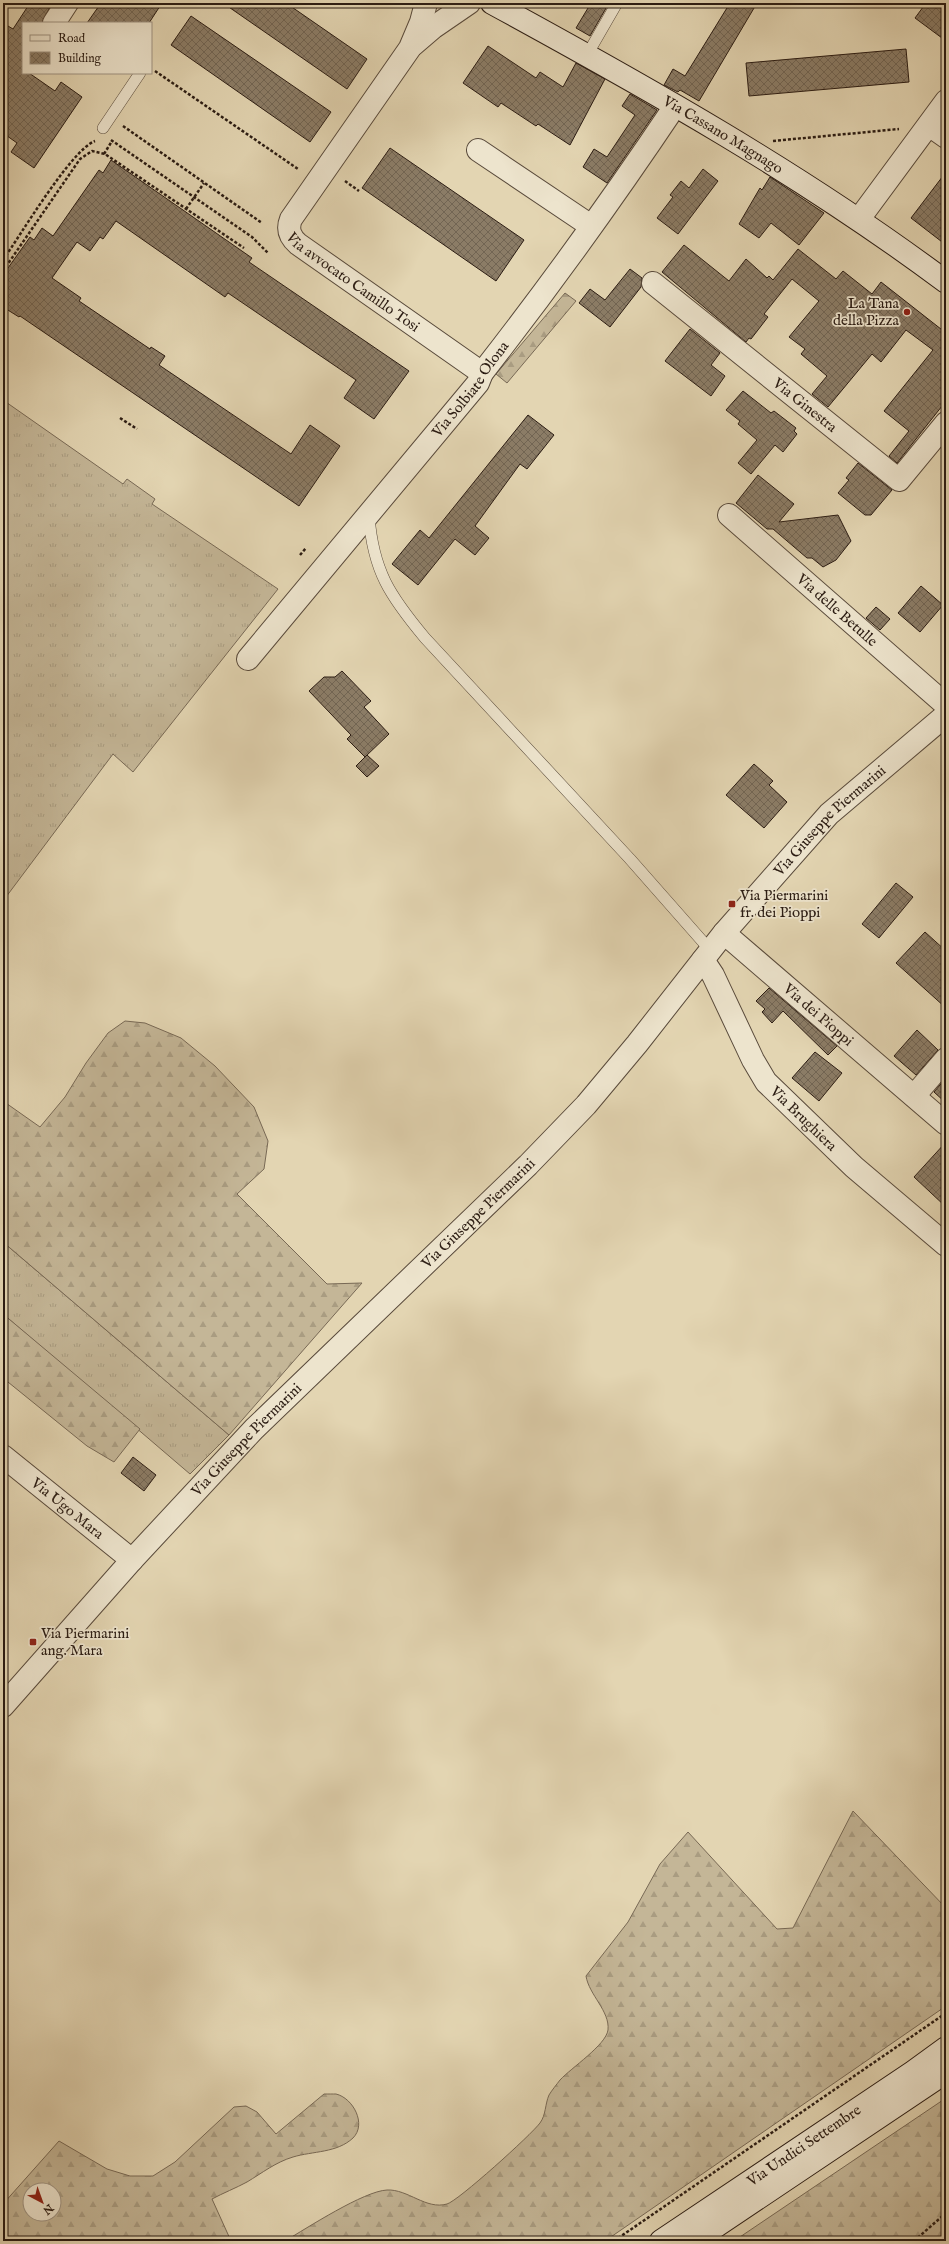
<svg xmlns="http://www.w3.org/2000/svg" width="949" height="2244" viewBox="0 0 949 2244" font-family="'IM FELL English',serif">
<defs>
<pattern id="grass-tufts" width="24" height="20" patternUnits="userSpaceOnUse"><rect width="24" height="20" fill="#c4b697"/><path d="M3 7l-1-3M5 7V3M7 7l1-3M15 17l-1-3M17 17v-4M19 17l1-3" fill="none" stroke="#a99c81"/></pattern>
<pattern id="forest-firs" width="22" height="20" patternUnits="userSpaceOnUse"><rect width="22" height="20" fill="#c4b697"/><path d="M5 1l3.5 6h-7zM16 11l3.5 6h-7z" fill="#a99c81"/></pattern>
<pattern id="building-cross-hatch" width="8" height="8" patternUnits="userSpaceOnUse"><rect width="8" height="8" fill="#8b7c66"/><path d="M0 0l8 8M0 8l8-8" fill="none" stroke="#726553"/></pattern>
</defs>
<rect width="100%" height="100%" fill="#e3d5b2"/>
<filter id="stains"><feTurbulence type="fractalNoise" baseFrequency=".005" numOctaves="4"/><feColorMatrix values="0 0 0 0 .2 0 0 0 0 .09 0 0 0 0 .02 0 0 0 .5 -.17"/></filter>
<radialGradient id="worn" r=".72"><stop offset=".6" stop-color="#630" stop-opacity="0"/><stop offset="1" stop-color="#630" stop-opacity=".3"/></radialGradient>
<g fill="url(#grass-tufts)" stroke="#786955">
<polygon points="3,400 123,484 127,479 155,499 152,504 278,589 133,772 113,754 3,901"/>
<polygon points="3,1242 229,1435 190,1474 3,1314"/>
</g>
<g fill="url(#forest-firs)" stroke="#786955" fill-rule="evenodd">
<polygon points="565,293 576,301 507,383 496,374"/>
<polygon points="125,1021 145,1023 181,1038 215,1066 254,1107 268,1141 264,1169 237,1194 327,1284 362,1283 229,1435 3,1242 3,1101 40,1127 65,1097 86,1063 108,1033"/>
<polygon points="3,1314 140,1429 114,1462 87,1446 3,1378"/>
<path d="M853,1811l93,97v98l-341,235h-320c22,-13 79,-50 102,-51 21,-1 39,20 60,14 11,-3 84,-69 93,-81 6,-8 5,-19 9,-28 3,-5 8,-11 11,-15 11,-12 46,-35 48,-50 2,-19 -19,-35 -22,-54l42,-54 32,-58 28,-32 89,97 16,-1z"/>
<path d="M324,2094c4,0 9,0 12,0 17,4 31,30 17,44 -16,15 -40,13 -60,19 -17,5 -31,16 -46,25 -11,6 -24,11 -35,17l19,42h-228v-37l56,-63 48,28 23,7h23l22,-14 59,-55 12,-1 11,6 19,22zM30,2190h24v24h-24z"/>
<polygon points="946,2098 946,2241 734,2241"/>
</g>
<g fill="url(#building-cross-hatch)" stroke="#2b1c13">
<polygon points="30,3 52,3 42,23 23,23 23,73 29,73 55,91 61,82 82,97 34,168 11,152 17,143 3,133 3,23 13,29"/>
<polygon points="101,3 162,3 149,23 87,23"/>
<polygon points="223,3 286,3 367,59 347,89"/>
<polygon points="591,3 609,3 590,36 576,28"/>
<polygon points="730,3 757,3 699,101 680,90 678,92 664,85 673,69 685,76"/>
<polygon points="926,3 946,3 946,41 915,18"/>
<polygon points="191,16 331,112 310,142 171,45"/>
<polygon points="488,46 536,78 540,72 563,87 576,63 605,79 570,145 538,124 536,126 501,103 498,107 463,83"/>
<polygon points="906,49 909,82 749,96 746,63"/>
<polygon points="630,94 657,110 607,183 583,167 594,149 607,157 635,115 622,106"/>
<polygon points="390,148 524,240 496,281 362,188"/>
<polygon points="111,160 252,258 249,262 409,371 374,419 344,398 356,380 228,293 225,297 116,221 103,239 100,237 90,251 77,242 52,278 81,298 79,301 150,349 151,347 165,356 159,365 291,454 310,425 340,446 299,506 20,316 19,317 3,307 3,275 30,237 34,240 42,228 53,236 99,170 103,173"/>
<polygon points="703,169 718,181 678,234 657,218 673,197 670,195 681,181 689,188"/>
<polygon points="946,172 946,245 911,218"/>
<polygon points="770,177 824,213 799,245 771,223 759,238 739,224 760,188 762,190"/>
<polygon points="684,245 729,281 746,259 767,278 769,276 773,280 798,249 836,279 843,271 872,294 881,282 946,333 946,401 897,463 889,456 909,431 884,411 933,350 906,330 881,362 872,354 828,407 812,394 827,376 801,354 805,349 789,337 819,301 792,279 764,314 768,317 751,339 749,338 746,342 662,272"/>
<polygon points="630,269 642,278 641,287 610,327 579,303 590,289 605,300"/>
<polygon points="690,329 720,353 711,365 725,376 711,396 665,361"/>
<polygon points="743,391 771,413 774,411 796,428 794,431 797,434 783,452 775,445 751,474 738,463 757,440 738,424 740,421 726,410"/>
<polygon points="528,415 554,435 527,469 520,464 475,526 489,538 475,555 455,539 418,585 392,564 420,530 429,538"/>
<polygon points="858,463 892,490 871,515 865,515 838,493 849,480 846,478"/>
<polygon points="758,475 794,504 779,522 838,515 851,541 836,560 823,567 812,558 807,558 773,529 767,529 736,503"/>
<polygon points="921,586 943,605 920,632 898,613"/>
<polygon points="876,607 890,619 880,630 866,618"/>
<polygon points="342,671 371,701 364,707 389,734 365,757 347,739 351,735 309,691 324,677 335,677"/>
<polygon points="367,755 379,766 367,777 356,766"/>
<polygon points="754,764 773,781 769,785 787,802 764,828 726,795"/>
<polygon points="896,883 913,897 879,938 862,924"/>
<polygon points="925,932 946,951 946,1008 896,963"/>
<polygon points="769,988 837,1046 828,1055 783,1011 772,1023 762,1012 765,1009 756,1001"/>
<polygon points="917,1030 938,1050 916,1075 894,1056"/>
<polygon points="815,1052 842,1073 819,1101 792,1078"/>
<polygon points="946,1078 946,1103 934,1092"/>
<polygon points="946,1142 946,1207 914,1177"/>
<polygon points="133,1457 156,1475 144,1491 121,1473"/>
</g>
<g fill="none" stroke-linecap="round" stroke-linejoin="round">
<defs>
<g id="lane">
<polyline points="587,55 617,3"/>
<polyline points="103,128 140,73"/>
<path d="M369,516c4,55 21,80 56,122l205,221 81,92"/>
</g>
<g id="street">
<path id="s1" d="M426,3l-5,19 -11,26 -119,171c-4,10 -1,18 7,25l184,129"/>
<polyline points="54,23 67,3"/>
<polyline points="413,45 434,27 469,3"/>
<polyline points="929,125 946,137"/>
<polyline points="478,150 591,226"/>
<polyline points="859,219 946,101"/>
<path id="s2" d="M653,283l246,197 47,-57"/>
<path id="s3" d="M729,515l217,190"/>
<path id="s4" d="M248,659l230,-276 4,-10c68,-87 132,-176 193,-267"/>
<path id="s5" d="M724,933l222,191"/>
<path id="s6" d="M703,960l10,15 40,85 13,22 88,85 92,78"/>
<polyline points="914,1096 946,1059"/>
<path id="s7" d="M3,1456l129,104"/>
<path id="s8" d="M3,1706l129,-146 122,-131 274,-264 58,-60 51,-61 87,-111 105,-119 117,-99"/>
</g>
<g id="secondary">
<path id="s9" d="M492,3c156,85 311,172 454,279"/>
<path id="s10" d="M661,2241l252,-169 33,-24"/>
<polyline points="694,2241 946,2072"/>
</g>
</defs>
<use href="#lane" stroke="#594a3b" stroke-width="12"/>
<use href="#street" stroke="#594a3b" stroke-width="24"/>
<use href="#secondary" stroke="#2b1c13" stroke-width="24"/>
<g stroke="#2b1c13" stroke-width="2.5" stroke-dasharray="3 2" stroke-linecap="butt">
<polyline points="155,71 298,169"/>
<polyline points="123,126 262,223"/>
<polyline points="111,140 252,237 268,253"/>
<polyline points="773,141 899,129"/>
<polyline points="104,154 112,141"/>
<polyline points="345,181 359,191"/>
<polyline points="186,209 204,183"/>
<path d="M3,260c17,-24 68,-110 92,-119"/>
<polyline points="3,271 80,159 92,151 105,154 244,248"/>
<polyline points="120,418 137,429"/>
<polyline points="300,555 306,548"/>
<polyline points="614,2241 946,2013"/>
<polyline points="914,2241 946,2213"/>
</g>
<use href="#lane" stroke="#ede4cd" stroke-width="11"/>
<use href="#street" stroke="#ede4cd" stroke-width="22"/>
<use href="#secondary" stroke="#ede4cd" stroke-width="22"/>
</g>
<g fill="#8f2418" stroke="#ede4cd" stroke-width="1.5">
<circle cx="907" cy="312" r="4"/>
<rect x="728" y="900" width="8" height="8" rx="2"/>
<rect x="29" y="1638" width="8" height="8" rx="2"/>
</g>
<g text-anchor="middle" dominant-baseline="central" stroke-width="3.5" stroke-linejoin="round" paint-order="stroke">
<g font-size="15" fill="#2b1c13" stroke="#ede4cd">
<text stroke="none"><textPath href="#s9" startOffset="266">Via Cassano Magnago</textPath></text>
<text stroke="none"><textPath href="#s1" startOffset="351">Via avvocato Camillo Tosi</textPath></text>
<text stroke="none"><textPath href="#s4" startOffset="350">Via Solbiate Olona</textPath></text>
<text stroke="none"><textPath href="#s2" startOffset="195">Via Ginestra</textPath></text>
<text stroke="none"><textPath href="#s3" startOffset="144">Via delle Betulle</textPath></text>
<text stroke="none"><textPath href="#s8" startOffset="1213">Via Giuseppe Piermarini</textPath></text>
<text stroke="none"><textPath href="#s5" startOffset="125">Via dei Pioppi</textPath></text>
<text stroke="none"><textPath href="#s6" startOffset="190">Via Brughiera</textPath></text>
<text stroke="none"><textPath href="#s8" startOffset="685">Via Giuseppe Piermarini</textPath></text>
<text stroke="none"><textPath href="#s8" startOffset="361">Via Giuseppe Piermarini</textPath></text>
<text stroke="none"><textPath href="#s7" startOffset="83">Via Ugo Mara</textPath></text>
<text stroke="none"><textPath href="#s10" startOffset="172">Via Undici Settembre</textPath></text>
</g>
<g font-size="15" fill="#2b1c13" stroke="#ede4cd" text-anchor="start">
<text x="899" y="303" text-anchor="end">La Tana<tspan x="899" dy="17">della Pizza</tspan></text>
<text x="740" y="895">Via Piermarini<tspan x="740" dy="17">fr. dei Pioppi</tspan></text>
<text x="41" y="1633">Via Piermarini<tspan x="41" dy="17">ang. Mara</tspan></text>
</g>
</g>
<rect width="949" height="2244" fill="none" stroke="#e3d5b2" stroke-width="16"/>
<rect x="4" y="4" width="941" height="2236" fill="none" stroke="#2b1c13" stroke-width="2"/>
<rect x="8" y="8" width="933" height="2228" fill="none" stroke="#2b1c13"/>
<rect x="22" y="22" width="130" height="52" fill="#ede4cd" stroke="#9f9483"/>
<rect x="30" y="35" width="20" height="6" fill="#ede4cd" stroke="#9f9483"/>
<text x="58" y="42" font-size="12" fill="#2b1c13">Road</text>
<rect x="30" y="52" width="20" height="12" fill="url(#building-cross-hatch)" stroke="#9f9483"/>
<text x="58" y="62" font-size="12" fill="#2b1c13">Building</text>
<g transform="translate(42 2202) rotate(139)"><circle r="19" fill="#ede4cd" stroke="#9f9483"/>
<path d="M0-3L7 15L0 10L-7 15Z" fill="#8f2418"/>
<text y="-6" font-size="11" font-weight="bold" text-anchor="middle" fill="#2b1c13">N</text>
</g>
<rect width="100%" height="100%" filter="url(#stains)"/>
<rect width="100%" height="100%" fill="url(#worn)"/>
</svg>
